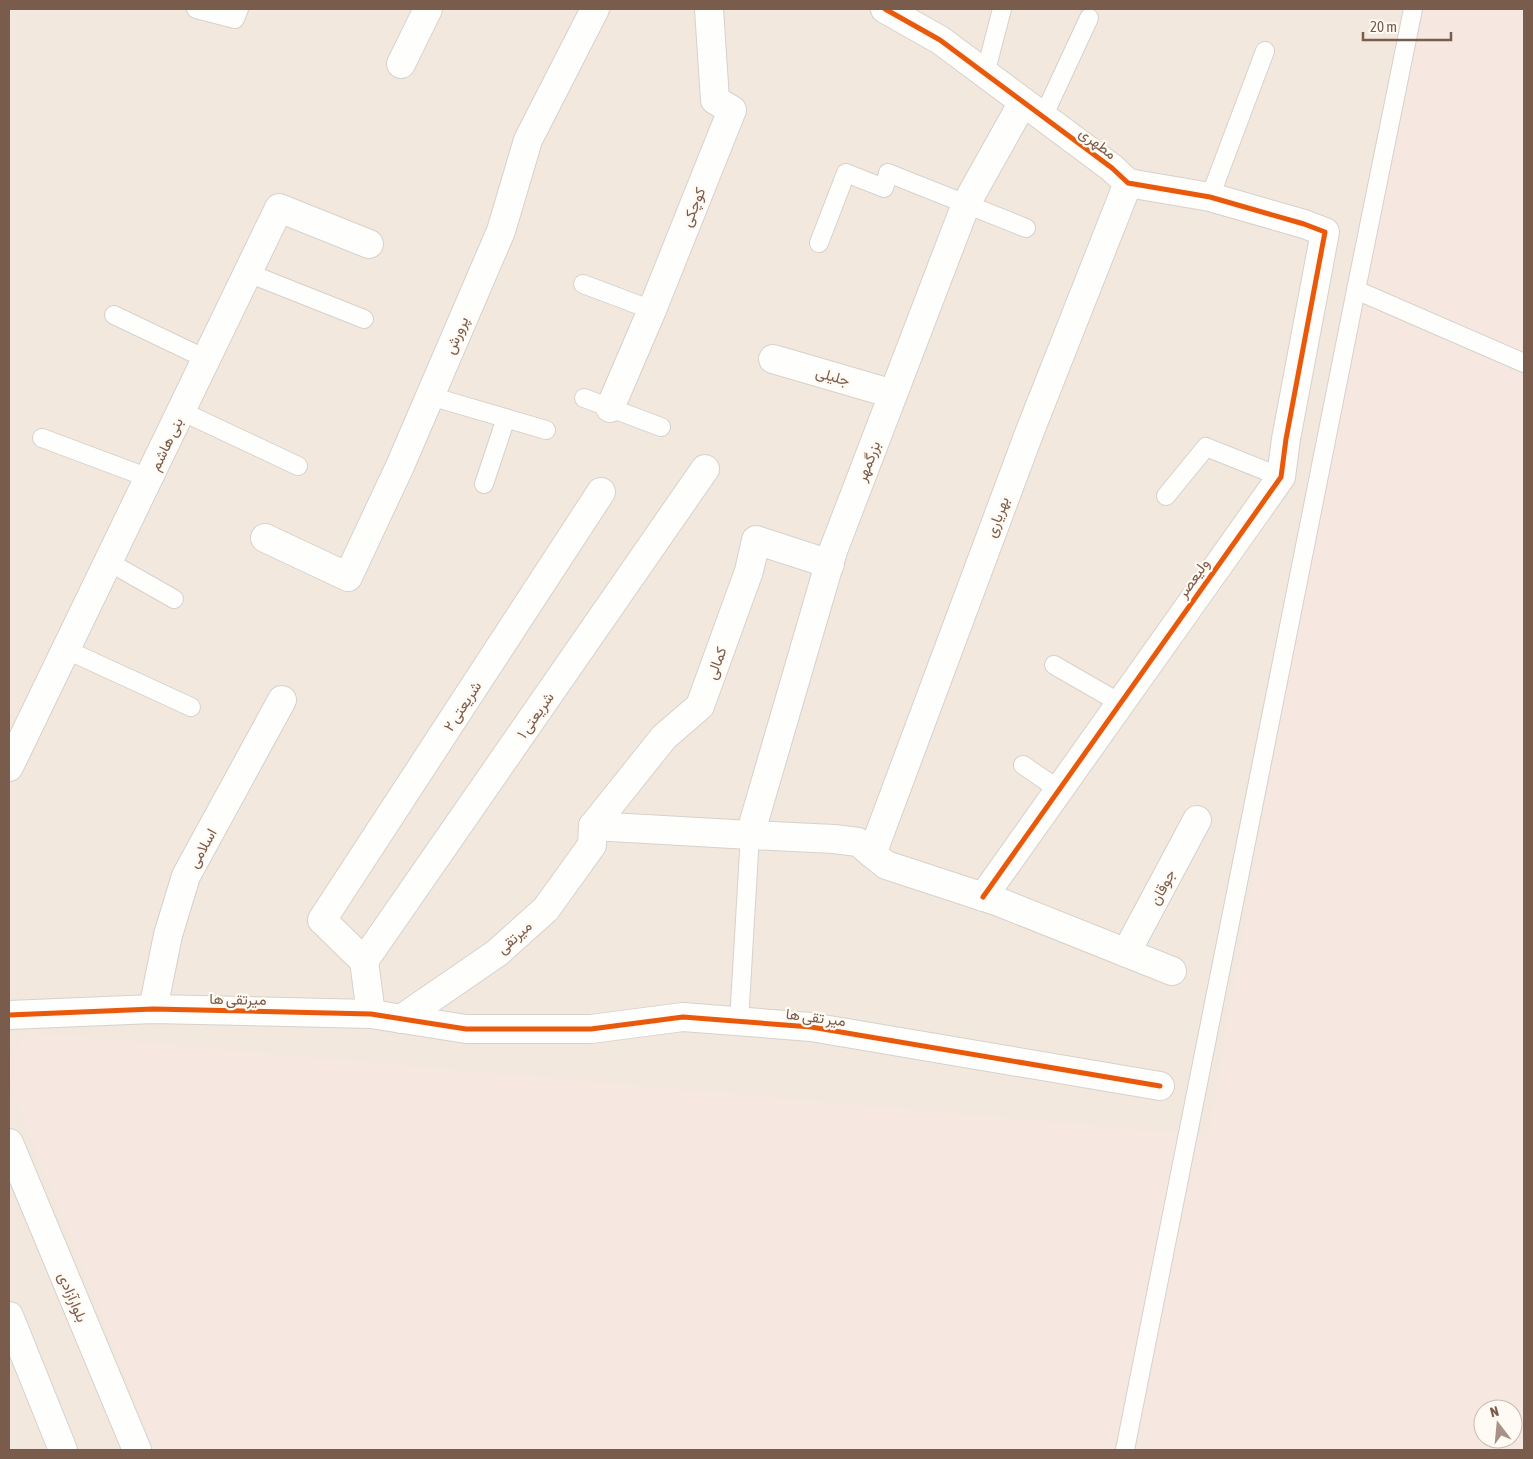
<svg xmlns="http://www.w3.org/2000/svg" width="1533" height="1459" viewBox="0 0 1533 1459" font-family="'Asap Condensed',Vazirmatn,sans-serif">
<rect width="100%" height="100%" fill="#f9f5f0"/>
<path fill="#f2e8de" fill-rule="evenodd" d="M9,9h1515v1441h-1515zM1483,1409h30v30h-30z"/>
<path fill="#f6e8e1" fill-rule="evenodd" d="M1401,9h123v1441h-1369l-146,-367v-25l21,-25 1179,103zM1483,1409h30v30h-30z"/>
<g fill="none" stroke-linecap="round" stroke-linejoin="round">
<defs>
<g id="service">
<polyline points="196,9 235,19 239,9"/>
<polyline points="1413,9 1356,290 1524,363"/>
<polyline points="985,74 1002,9"/>
<polyline points="1043,117 1089,18"/>
<polyline points="1210,197 1265,51"/>
<polyline points="819,243 846,173 884,188 888,173 1026,228"/>
<polyline points="248,273 364,319"/>
<polyline points="583,284 652,310"/>
<polyline points="114,315 206,359"/>
<polyline points="430,396 546,430"/>
<polyline points="584,398 661,427"/>
<polyline points="181,411 298,466"/>
<polyline points="42,438 149,478"/>
<polyline points="484,484 506,418"/>
<polyline points="1166,496 1206,447 1281,477"/>
<polyline points="109,562 174,599"/>
<polyline points="67,650 191,707"/>
<polyline points="1054,665 1120,703"/>
<polyline points="1023,765 1058,789"/>
<polyline points="739,1022 750,835"/>
<polyline points="1125,1450 1356,290"/>
</g>
<g id="minor">
<polyline points="885,9 940,40 1112,168 1128,183 1210,197 1304,224 1325,232 1286,439 1281,477 983,897"/>
<polyline points="401,64 428,9"/>
<polyline points="773,359 893,394"/>
<polyline points="610,408 652,310 732,110 715,100 709,9"/>
<polyline points="265,538 348,577 400,466 501,231 528,140 595,9"/>
<polyline points="9,767 279,208 369,244"/>
<polyline points="593,826 750,835 834,839 858,842 886,865 999,902 1172,971"/>
<polyline points="593,826 664,737 700,706 749,571 756,540 830,564"/>
<polyline points="750,835 833,551 966,204 1023,102"/>
<polyline points="872,854 1030,431 1128,183"/>
<polyline points="1126,953 1197,820"/>
<polyline points="364,961 705,469"/>
<polyline points="153,1009 168,935 186,876 282,700"/>
<polyline points="371,1014 364,961 322,920 601,492"/>
<polyline points="9,1015 153,1009 371,1014 466,1029 591,1029 683,1017 811,1027 1160,1086"/>
<polyline points="401,1019 497,953 546,909 592,845 593,826"/>
</g>
<g id="tertiary">
<polyline points="9,1143 137,1450"/>
<polyline points="9,1316 63,1450"/>
</g>
</defs>
<use href="#service" stroke="#d7d1cb" stroke-width="20"/>
<use href="#minor" stroke="#d7d1cb" stroke-width="30"/>
<use href="#tertiary" stroke="#d7d1cb" stroke-width="30"/>
<use href="#service" stroke="#fefefd" stroke-width="18"/>
<use href="#minor" stroke="#fefefd" stroke-width="28"/>
<use href="#tertiary" stroke="#fefefd" stroke-width="28"/>
<defs>
<g id="cycleway">
<polyline points="885,9 940,40 1112,168 1128,183 1210,197 1304,224 1325,232 1286,439 1281,477 983,897"/>
<polyline points="9,1015 153,1009 371,1014 466,1029 591,1029 683,1017 811,1027 1160,1086"/>
</g>
</defs>
<use href="#cycleway" stroke="#fffaf3" stroke-width="8"/>
<use href="#cycleway" stroke="#e8590c" stroke-width="5"/>
</g>
<g text-anchor="middle" dominant-baseline="central" stroke-width="4.5" stroke-linejoin="round" paint-order="stroke">
<g font-size="15" fill="#7a5c4d" stroke="#fffaf3">
<text transform="translate(1098 143) rotate(37)">مطهری</text>
<text transform="translate(693 207) rotate(-68)">کوچکی</text>
<text transform="translate(456 335) rotate(-67)">پرورش</text>
<text transform="translate(833 376) rotate(16)">جلیلی</text>
<text transform="translate(166 444) rotate(-64)">بنی هاشم</text>
<text transform="translate(868 461) rotate(-69)">بزرگمهر</text>
<text transform="translate(997 517) rotate(-70)">بهریاری</text>
<text transform="translate(1193 578) rotate(-55)">ولیعصر</text>
<text transform="translate(716 663) rotate(-70)">کمالی</text>
<text transform="translate(462 706) rotate(-57)">شریعتی ۲</text>
<text transform="translate(535 715) rotate(-55)">شریعتی ۱</text>
<text transform="translate(202 848) rotate(-61)">اسلامی</text>
<text transform="translate(1162 887) rotate(-62)">جوقان</text>
<text transform="translate(514 937) rotate(-42)">میرتقی</text>
<text transform="translate(238 999) rotate(1)">میرتقی ها</text>
<text transform="translate(816 1017) rotate(7)">میر تقی ها</text>
<text transform="translate(73 1297) rotate(67)">بلوارآزادی</text>
</g>
</g>
<rect width="1533" height="1459" fill="none" stroke="#7a5c4d" stroke-width="20"/>
<g transform="translate(1498 1424) rotate(344)"><circle r="24" fill="#fffaf3" stroke="#cabbb1"/>
<path d="M0-4L9 19L0 12L-9 19Z" fill="#a69286"/>
<text y="-8" font-size="14" font-weight="bold" text-anchor="middle" fill="#7a5c4d">N</text>
</g>
<path d="M1363 32v8h88v-8" fill="none" stroke="#7a5c4d" stroke-width="2.5"/>
<text x="1370" y="32" font-size="15" fill="#7a5c4d" stroke="#fffaf3" stroke-width="4" paint-order="stroke">20 m</text>
</svg>
